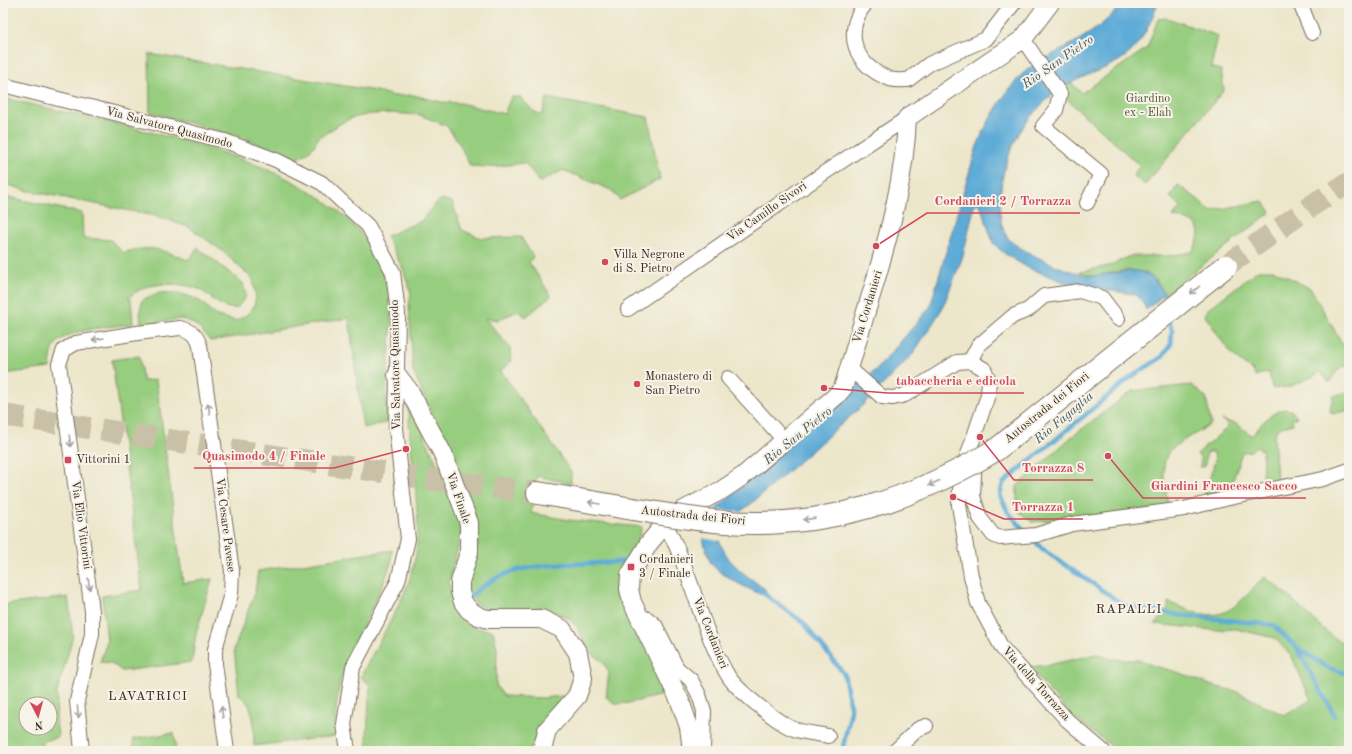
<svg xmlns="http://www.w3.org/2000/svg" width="1352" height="754" viewBox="0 0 1352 754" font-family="'Old Standard TT',serif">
<rect width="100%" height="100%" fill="#f7f3e8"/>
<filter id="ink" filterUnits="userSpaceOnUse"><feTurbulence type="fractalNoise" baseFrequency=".025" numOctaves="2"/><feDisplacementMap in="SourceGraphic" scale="8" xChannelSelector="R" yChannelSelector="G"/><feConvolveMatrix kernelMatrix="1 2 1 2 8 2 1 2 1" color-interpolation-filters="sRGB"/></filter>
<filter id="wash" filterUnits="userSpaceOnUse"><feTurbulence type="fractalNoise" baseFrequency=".012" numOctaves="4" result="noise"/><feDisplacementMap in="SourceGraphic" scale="16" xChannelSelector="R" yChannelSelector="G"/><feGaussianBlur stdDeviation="0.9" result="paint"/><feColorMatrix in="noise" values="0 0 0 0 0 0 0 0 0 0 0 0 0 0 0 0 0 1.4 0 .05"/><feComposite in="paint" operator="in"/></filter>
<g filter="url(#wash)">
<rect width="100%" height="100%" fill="#ece6ca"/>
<g fill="#97cd7f" stroke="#697c4e" fill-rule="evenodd">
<polygon points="1167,18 1218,36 1211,67 1221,70 1224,90 1145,185 1133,175 1140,166 1070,102 1062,88 1071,83 1082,93 1147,48 1158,19"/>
<polygon points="149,54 376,91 394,96 413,95 441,102 460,103 504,114 511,97 520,97 533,111 542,115 547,98 648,117 660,179 620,200 611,190 563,170 540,182 525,163 490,167 470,166 459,143 447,126 420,115 391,113 371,114 352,118 343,122 318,138 314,146 307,153 296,159 244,138 150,112"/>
<path d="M8,99c36,8 73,17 109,25 78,19 186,44 241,106 14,16 23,37 29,57 9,36 0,72 -1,108 0,9 1,18 2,27l-25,6 -14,-110 -139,23c-8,-11 -15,-19 -28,-22l-41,5 -1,-13 2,-10c16,-13 41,-10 59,1 6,4 10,11 17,14 5,2 12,3 18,5l12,-7 6,-8 2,-8 -3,-19 -32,-29 -32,-23 -33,-11 -131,-26 -17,-5 -5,-4v-70z"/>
<path d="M1178,185l22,16 10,10 53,-10 8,11 -106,82 -9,-14 -11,-8 -19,-2 -31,6 -16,-4 30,-6 21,-10h39l23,-4c14,-23 6,-32 -19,-35l8,-11 -11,-9z"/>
<path d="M3,196l79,17 1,25 28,2 12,13c28,-9 39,-3 65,7l10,-12 45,35 3,13 -9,12c-15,2 -23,-9 -35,-17 -11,-8 -46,-9 -58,-3 -6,2 -11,6 -16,10l3,1 2,25c-21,3 -64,4 -77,20 -5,7 -5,16 -6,24l-47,6z"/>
<polygon points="442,199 452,202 462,230 481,238 521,237 533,257 529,262 551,296 526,317 518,311 497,320 485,318 510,348 511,361 501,371 571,472 571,484 537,476 531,513 569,520 642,527 635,549 623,575 667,694 629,703 616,704 606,697 609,672 602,661 588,650 577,627 568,618 551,611 489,609 477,605 468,594 466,582 478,542 474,512 413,371 409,306 411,293 403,269 386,236 421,221 433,206"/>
<path d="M1258,270h16l37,19 32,56 6,-2v25l-5,-2 -7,4 -8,13 -8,-11c-11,6 -38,20 -49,16l-3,-16 -14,4 -2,-6c-24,-12 -33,-34 -48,-54l2,-6z"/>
<polygon points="139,356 143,381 156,380 183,583 212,579 196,634 192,662 122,671 111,663 100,662 107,641 102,596 142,590 112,360"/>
<path d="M1192,385l14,13 5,26c-8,6 -37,21 -42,27 -10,16 -3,39 0,56l-137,15 -15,-12v-24l52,-47 63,-48z"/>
<polygon points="1344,393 1349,394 1349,410 1332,414 1330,410 1333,396"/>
<path d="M409,400l50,115 2,20 -12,48 4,18 9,18 15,9 16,3 4,17 -1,38 8,10 38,2 21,-2v7l-24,27 -9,21h-162l-1,-17 3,-49 -9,-8c16,-35 45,-77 53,-113 11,-50 -7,-111 -5,-164z"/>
<path d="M1284,409l7,1 6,7 -5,2 1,5 -15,4 -4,8 3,44 -15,4 1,-33 -7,-5 -5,5 -9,1 -12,38 -26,6 11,-35 -1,-9h-6c-4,5 -1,10 -4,15h-4l1,-8 -4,-5 30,-26v-5l-6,-3 16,4 15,12c9,-13 17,-22 32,-27z"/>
<path d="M392,550l-1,13 -6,16 -45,101 -5,36 1,20 -82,10c-1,-19 3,-40 -15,-51l-5,-46 21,-57 3,-21z"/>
<path d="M1264,577c31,20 53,52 85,71v103h-235l-4,-6 -38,-29 -44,-49 20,-2 49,-11 14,5 30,1 13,6 23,6 36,14 22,5 49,24 27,-15 -19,-43 -17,-19 -39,-9 -23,1 -58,-6 13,-16v-6c53,23 59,15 96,-25z"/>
<path d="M68,597l5,39 -16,56 -1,28 2,17 -14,4 -6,10h-35v-146zM26,704h24v24h-24z"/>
<polygon points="174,733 176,751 134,751 133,739"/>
</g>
<path fill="#5dabd7" stroke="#4c6a7a" d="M1121,3h37c-7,19 -16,41 -33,54 -16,11 -37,17 -54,26 -44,24 -70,70 -71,119 -1,15 2,35 16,43 19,12 55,30 78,31 4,0 9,-1 12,-2 32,-4 40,-9 59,20l-19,16 -4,-9 -8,-7 -57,-7 -49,-19 -23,-14 -12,-11 -13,-39 -5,-1 -12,53 -21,53 -29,45 -53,54 -109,96 -23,16 -9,20c9,25 26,34 46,49l2,7c-15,-4 -43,-19 -54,-30 -3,-3 -4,-8 -5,-11 -8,-19 -6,-31 7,-45l164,-143 51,-60 46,-158c9,-25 32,-64 53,-81 7,-6 17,-9 24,-14 22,-11 56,-30 68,-51z"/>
<polygon fill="#ece6ca" points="712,510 742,512 723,531 722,541 701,538 701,531 705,518"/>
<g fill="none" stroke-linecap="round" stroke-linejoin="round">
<g stroke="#5dabd7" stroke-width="4.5">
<polyline points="1027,533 1008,512 1000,495 1003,483 1131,377 1162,357 1171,344 1172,330 1169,320"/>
<polyline points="1032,539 1045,551 1124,605 1179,615 1273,625 1296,647 1335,716"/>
<polyline points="763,593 803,622 844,674 851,711 842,751"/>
<path d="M468,598c10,-8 19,-16 30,-21 39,-17 88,-11 129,-16"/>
<polyline points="1298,648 1328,668 1349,674"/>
</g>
</g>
</g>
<g filter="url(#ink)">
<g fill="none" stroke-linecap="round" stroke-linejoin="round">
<g stroke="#c9c0a8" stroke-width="22" stroke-dasharray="22 11" stroke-linecap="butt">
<polyline points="1226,266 1317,202 1349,183"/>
<polyline points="3,415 422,478 538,493"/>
</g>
<defs>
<g id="minor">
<path d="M866,3c-24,30 -11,63 24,76 5,2 13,1 18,1l21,-16 57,-25 28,-36"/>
<polyline points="1300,3 1312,33"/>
<polyline points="1023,39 1060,94 1056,110 1043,126 1101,174 1087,203"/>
<polyline points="3,85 225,141 276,160 322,183 368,226 393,272 398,313 396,428 408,539 398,581 353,667 344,724 348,751"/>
<polyline points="628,309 824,173 907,118"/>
<polyline points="970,361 978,346 1013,316 1028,310 1044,296 1080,291 1102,298 1118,319"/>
<polyline points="849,368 882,397 893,398 905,395 957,362 970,361 984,369 989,380 988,395 961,475 959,505 971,576 978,603 1002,648 1067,720 1103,751"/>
<polyline points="728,378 784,440"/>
<polyline points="975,455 973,496 980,518 993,535 1000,538 1036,535 1072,524 1184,509 1229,498 1323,479 1349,470"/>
<path d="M665,524c27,47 35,103 62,150 8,15 47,45 62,53 11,6 27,6 39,9"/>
<polyline points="641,617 648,619 655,625 677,668 691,680 699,695 704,711 703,751"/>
<path d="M82,751l-5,-50 15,-67v-23l-33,-247 5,-14 12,-7 61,-10 43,-5c11,2 17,7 20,18l32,225 -1,23 -16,55v15l12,87"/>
<polyline points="895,751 918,729 926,726"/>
</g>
<g id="tertiary">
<polyline points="397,375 410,392 443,454 469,523 469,552 460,582 460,592 463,602 469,610 478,616 488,619 541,619 562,629 578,653 583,678 577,696 547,730 542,751"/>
<path d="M692,751l-3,-24 -9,-26 -48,-99 -3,-13 1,-14 19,-32 16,-19 9,-9 48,-25 21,-14 93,-80 7,-8c10,-32 19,-64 29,-96 17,-57 33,-115 35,-174l116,-79 27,-36"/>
</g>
<polyline id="motorway" points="538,493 633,509"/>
</defs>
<use href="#minor" stroke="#796c5a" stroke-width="16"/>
<use href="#tertiary" stroke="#796c5a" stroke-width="20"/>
<use href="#motorway" stroke="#796c5a" stroke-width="24"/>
<use href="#minor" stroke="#fff" stroke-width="14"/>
<use href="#tertiary" stroke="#fff" stroke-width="18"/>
<use href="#motorway" stroke="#fff" stroke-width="22"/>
<defs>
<path id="motorway-bridge" d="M633,509c31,5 62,11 93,13 100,7 187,-22 271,-73l229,-183"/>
</defs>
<use href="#motorway-bridge" stroke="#796c5a" stroke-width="24" stroke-linecap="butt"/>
<use href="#motorway-bridge" stroke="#fff" stroke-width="22"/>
</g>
<defs><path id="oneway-shaft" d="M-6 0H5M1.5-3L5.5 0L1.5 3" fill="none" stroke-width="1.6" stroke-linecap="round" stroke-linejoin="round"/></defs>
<g stroke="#a79f9a">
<use href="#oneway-shaft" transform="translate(1195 290) rotate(141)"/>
<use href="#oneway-shaft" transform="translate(98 339) rotate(170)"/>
<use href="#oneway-shaft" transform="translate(209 409) rotate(-98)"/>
<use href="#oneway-shaft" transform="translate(70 441) rotate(82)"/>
<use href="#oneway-shaft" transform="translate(934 483) rotate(155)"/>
<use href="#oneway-shaft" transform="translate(594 503) rotate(-170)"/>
<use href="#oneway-shaft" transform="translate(809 519) rotate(172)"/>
<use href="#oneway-shaft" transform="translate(89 584) rotate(82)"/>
<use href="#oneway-shaft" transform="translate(78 712) rotate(84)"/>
<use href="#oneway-shaft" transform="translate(222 712) rotate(-98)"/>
</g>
</g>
<g fill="#d1495b" stroke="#f7f3e8" stroke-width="1.5">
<circle cx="605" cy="262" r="4"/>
<circle cx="637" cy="384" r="4"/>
<rect x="64" y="456" width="8" height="8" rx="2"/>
<rect x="627" y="563" width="8" height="8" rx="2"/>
</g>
<g text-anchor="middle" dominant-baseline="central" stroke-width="4" stroke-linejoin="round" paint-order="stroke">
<g font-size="12" fill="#525336" stroke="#f7f3e8">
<text x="1148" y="99">Giardino<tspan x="1148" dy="14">ex - Elah</tspan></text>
</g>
<g font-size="12" fill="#3b2a1e" stroke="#f7f3e8">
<text transform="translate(169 128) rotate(15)">Via Salvatore Quasimodo</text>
<text transform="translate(767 212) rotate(-35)">Via Camillo Sivori</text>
<text transform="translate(868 307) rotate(-73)">Via Cordanieri</text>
<text transform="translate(396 365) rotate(-91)">Via Salvatore Quasimodo</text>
<text transform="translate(1047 408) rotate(-39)">Autostrada dei Fiori</text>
<text transform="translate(458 498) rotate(71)">Via Finale</text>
<text transform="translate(693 516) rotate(6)">Autostrada dei Fiori</text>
<text transform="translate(81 525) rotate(82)">Via Elio Vittorini</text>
<text transform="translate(225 525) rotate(83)">Via Cesare Pavese</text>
<text transform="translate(710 633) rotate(68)">Via Cordanieri</text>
<text transform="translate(1036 684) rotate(48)">Via della Torrazza</text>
</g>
<g font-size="12" fill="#3b2a1e" stroke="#f7f3e8" text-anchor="start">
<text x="613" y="255">Villa Negrone<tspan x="613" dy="14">di S. Pietro</tspan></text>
<text x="645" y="377">Monastero di<tspan x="645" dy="14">San Pietro</tspan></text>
<text x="76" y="460">Vittorini 1</text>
<text x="639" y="560">Cordanieri<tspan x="639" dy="14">3 / Finale</tspan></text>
</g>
<g font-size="13" font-style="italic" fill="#47575f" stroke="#f7f3e8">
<text transform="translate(1058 62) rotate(-35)">Rio San Pietro</text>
<text transform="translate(1064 418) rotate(-40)">Rio Fagaglia</text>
<text transform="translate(798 436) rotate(-39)">Rio San Pietro</text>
</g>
<g font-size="13" letter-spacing="1" fill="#3b2a1e" stroke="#f7f3e8">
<text x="1129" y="609">RAPALLI</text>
<text x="148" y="696">LAVATRICI</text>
</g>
</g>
<path fill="none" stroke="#d1495b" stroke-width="1.5" d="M876 246L927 213H1080M824 388L888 393H1024M406 449L334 468H194M980 437L1014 480H1093M1108 456L1143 498H1306M953 497L1004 519H1083"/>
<g fill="#d1495b" stroke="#f7f3e8" stroke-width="1.5">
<circle cx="876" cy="246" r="4"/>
<circle cx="824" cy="388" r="4"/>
<circle cx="406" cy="449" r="4"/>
<circle cx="980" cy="437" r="4"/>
<circle cx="1108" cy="456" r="4"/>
<circle cx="953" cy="497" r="4"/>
</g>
<g font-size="13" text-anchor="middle" font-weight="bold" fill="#d1495b" stroke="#f7f3e8" stroke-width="4" stroke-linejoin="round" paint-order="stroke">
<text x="1003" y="205">Cordanieri 2 / Torrazza</text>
<text x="956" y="385">tabaccheria e edicola</text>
<text x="264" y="460">Quasimodo 4 / Finale</text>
<text x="1053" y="472">Torrazza 8</text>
<text x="1224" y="490">Giardini Francesco Sacco</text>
<text x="1043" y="511">Torrazza 1</text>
</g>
<rect width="1352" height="754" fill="none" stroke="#f7f3e8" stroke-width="16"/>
<g transform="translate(38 716) rotate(174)"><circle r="19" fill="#f7f3e8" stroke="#aca397"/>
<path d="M0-3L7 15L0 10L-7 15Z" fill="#d1495b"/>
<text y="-6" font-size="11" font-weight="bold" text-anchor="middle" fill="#3b2a1e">N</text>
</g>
</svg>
